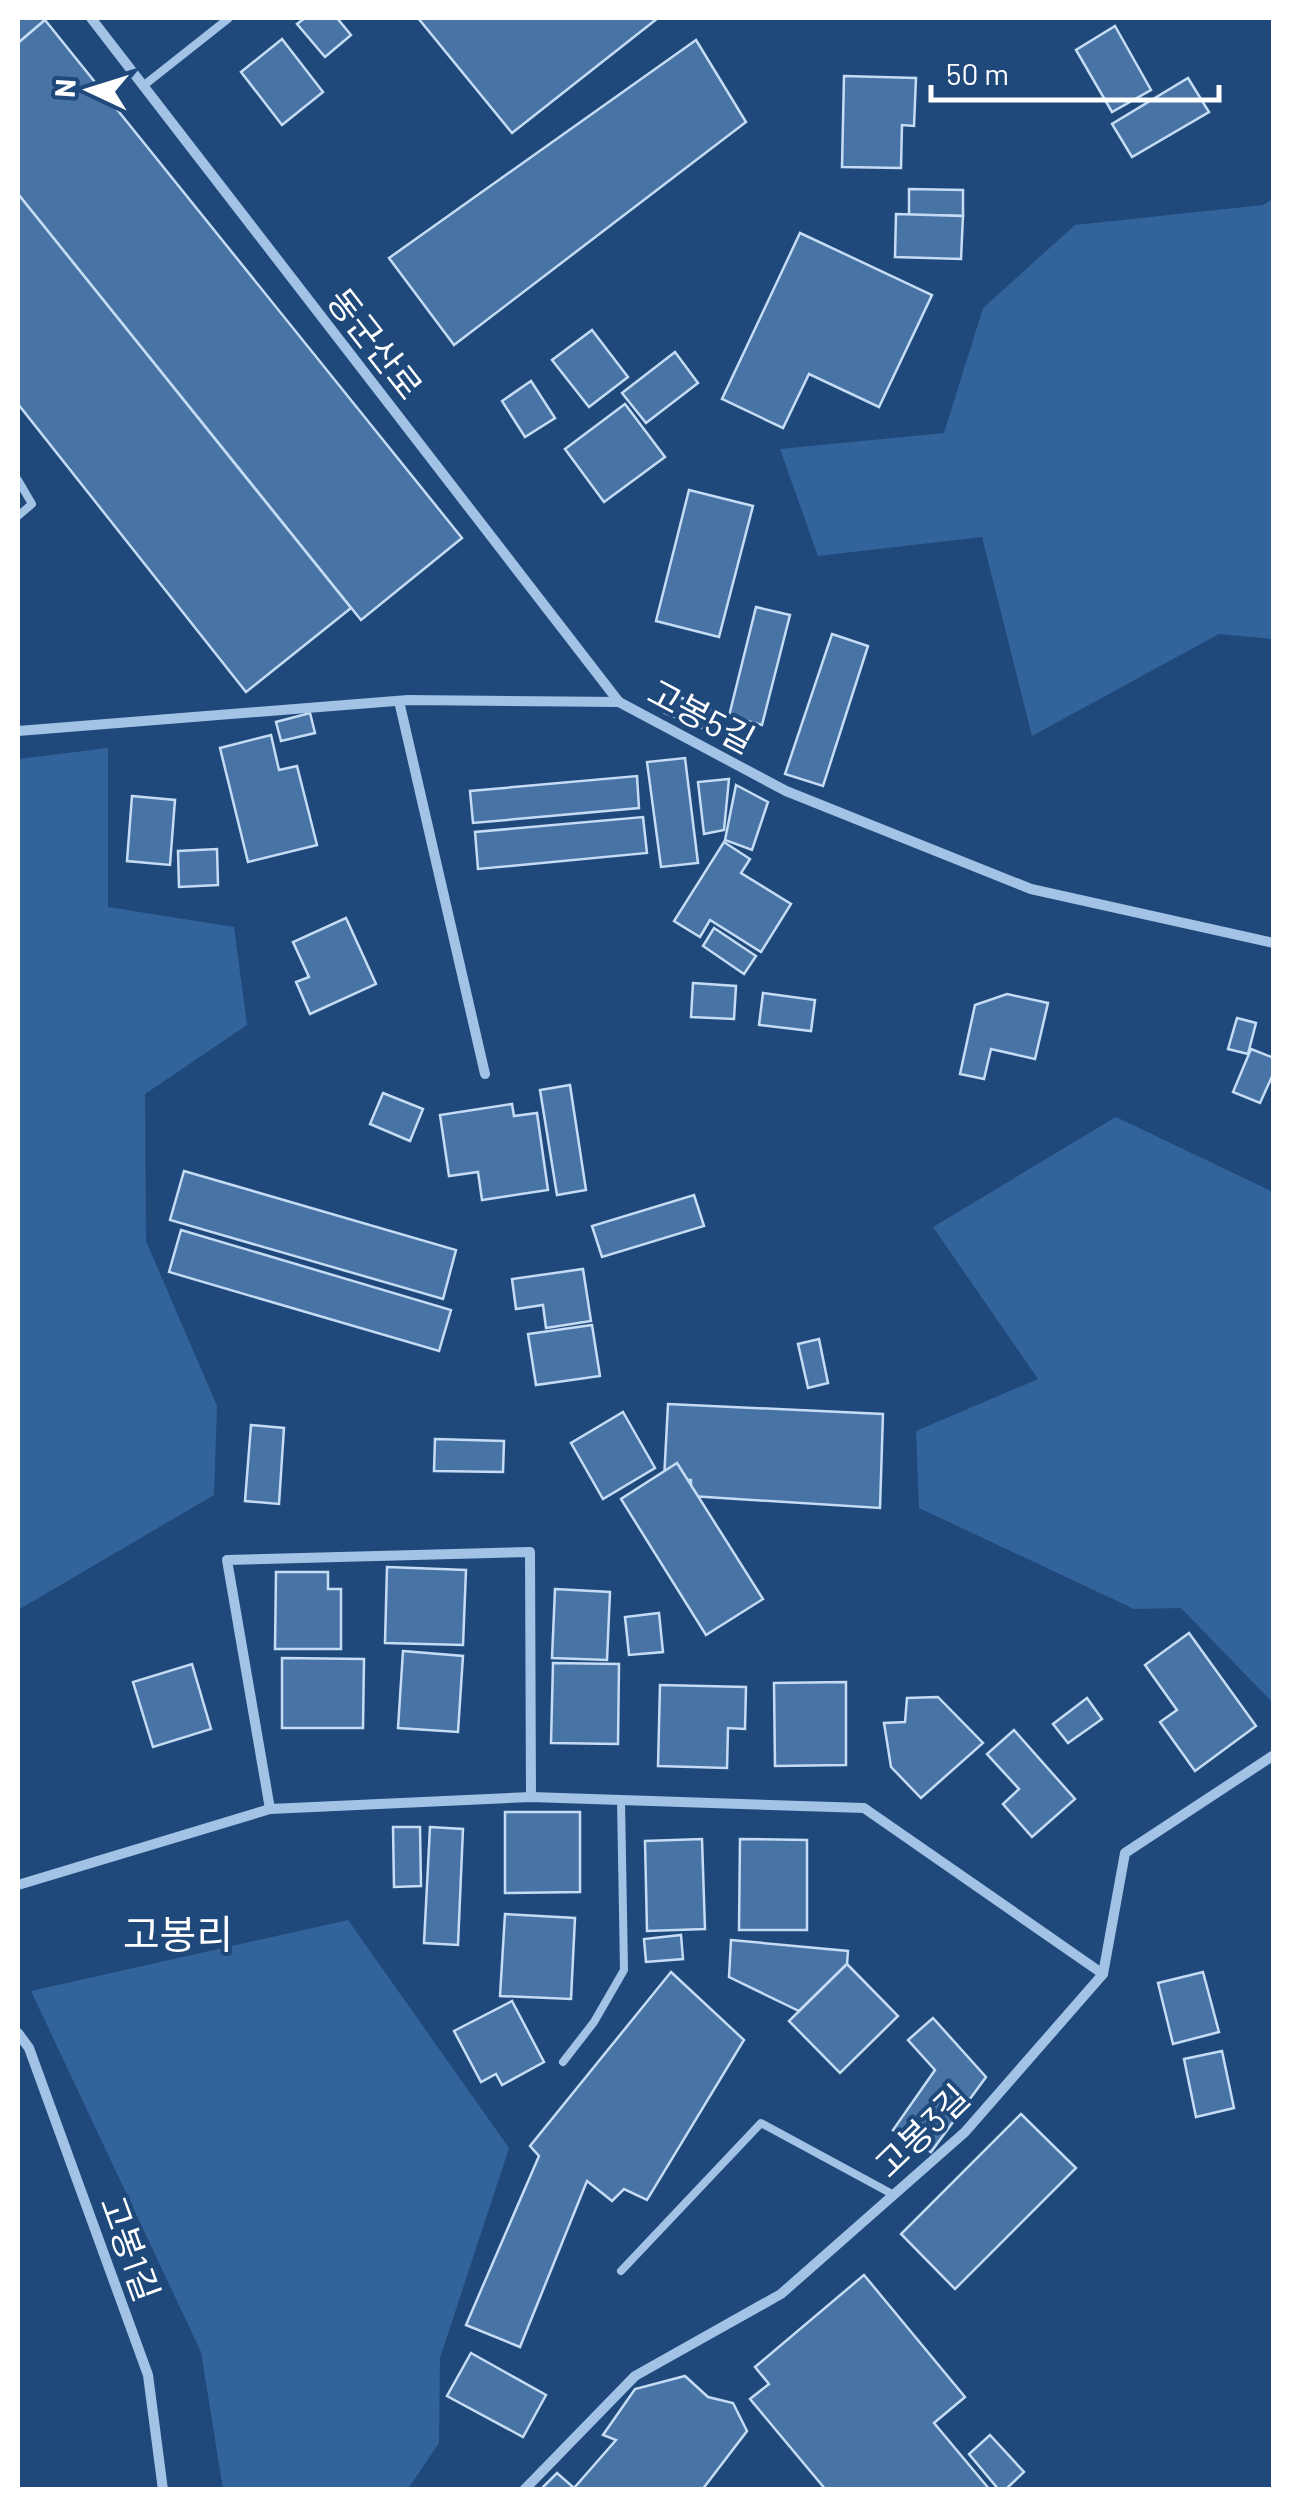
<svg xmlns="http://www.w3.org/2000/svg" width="1291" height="2507" viewBox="0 0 1291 2507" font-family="Barlow,'Noto Sans KR',sans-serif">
<rect width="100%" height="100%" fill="#20497b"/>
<g fill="#32639a">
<polygon points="1273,199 1273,639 1219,634 1032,736 982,537 818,556 780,449 944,433 983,308 1075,225 1263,205"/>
<polygon points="108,748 108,907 234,927 247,1025 145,1094 146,1241 217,1406 214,1495 18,1610 18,759"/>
<polygon points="1116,1117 1273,1192 1273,1703 1181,1608 1134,1609 919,1508 916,1431 1038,1379 933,1227"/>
<polygon points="348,1920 509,2148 440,2358 439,2443 408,2489 223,2489 201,2352 31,1991"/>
</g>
<g fill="#4873a5" stroke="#c5dcf5" stroke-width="2.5">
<polygon points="18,18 44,18 45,20 18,43"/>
<polygon points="305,18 337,18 351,35 325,57 297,24"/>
<polygon points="418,18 658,18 512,133"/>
<polygon points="45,20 462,538 361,620 18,194 18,43"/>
<polygon points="1115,26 1151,90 1112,112 1076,50"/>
<polygon points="282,39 323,92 282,125 241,72"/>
<polygon points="696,40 746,122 454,345 389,258"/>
<polygon points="844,76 916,78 914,126 902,125 901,168 842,167"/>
<polygon points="1188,78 1209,112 1132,157 1112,124"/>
<polygon points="909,189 963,190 963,216 909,215"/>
<polygon points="18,194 351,608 246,692 18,404"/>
<polygon points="896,214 963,216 961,259 895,257"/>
<polygon points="800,233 932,295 879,407 809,374 783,428 722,399"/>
<polygon points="592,330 628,377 589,407 552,360"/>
<polygon points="675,352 698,383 646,423 622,393"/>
<polygon points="531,381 555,418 525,437 502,401"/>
<polygon points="625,404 665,457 604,502 565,449"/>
<polygon points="689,490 753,506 719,637 656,621"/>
<polygon points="756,607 790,615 762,725 729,716"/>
<polygon points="832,634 868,646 823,786 785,774"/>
<polygon points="672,694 712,710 705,729 665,713"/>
<polygon points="310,713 315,733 281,741 276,722"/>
<polygon points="271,735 279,770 297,766 317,845 248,862 220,748"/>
<polygon points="685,758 698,863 661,867 647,762"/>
<polygon points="637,776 639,808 473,823 470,791"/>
<polygon points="729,779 724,830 704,834 698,782"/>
<polygon points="736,785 768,802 752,850 725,840"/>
<polygon points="132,796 175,800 170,865 127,861"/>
<polygon points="643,817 647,853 478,869 475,832"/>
<polygon points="724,842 750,859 741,873 791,904 761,952 710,920 700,937 674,921"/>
<polygon points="217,849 218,885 179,887 178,851"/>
<polygon points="346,918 376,984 310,1014 296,982 309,977 293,942"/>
<polygon points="714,928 756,956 744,974 703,946"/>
<polygon points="693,983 736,986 734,1019 691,1017"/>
<polygon points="763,993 815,1000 811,1031 759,1025"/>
<polygon points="1007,994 1048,1003 1035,1059 991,1049 984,1079 960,1074 975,1005"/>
<polygon points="1237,1018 1256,1023 1248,1054 1228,1049"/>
<polygon points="1251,1049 1274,1058 1274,1072 1260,1103 1233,1092"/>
<polygon points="570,1085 586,1190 557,1195 540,1090"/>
<polygon points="383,1093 423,1109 410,1141 370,1124"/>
<polygon points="512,1104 514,1116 537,1113 548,1190 482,1200 478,1172 449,1176 440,1115"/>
<polygon points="184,1171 456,1250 443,1299 170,1220"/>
<polygon points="694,1195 704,1226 602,1257 592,1226"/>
<polygon points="181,1230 451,1310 439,1351 169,1272"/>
<polygon points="583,1269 591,1321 546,1328 543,1305 516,1309 512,1279"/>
<polygon points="592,1325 600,1376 536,1385 528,1334"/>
<polygon points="819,1339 828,1383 808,1388 798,1344"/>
<polygon points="668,1404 883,1414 880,1508 691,1496 691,1480 664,1480"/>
<polygon points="623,1412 655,1468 603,1499 571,1443"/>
<polygon points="251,1425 284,1428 279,1504 245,1501"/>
<polygon points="435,1439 504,1441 503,1472 434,1471"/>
<polygon points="677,1463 763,1599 706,1635 621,1499"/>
<polygon points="387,1567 466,1570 463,1645 385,1643"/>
<polygon points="276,1572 328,1572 328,1589 341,1589 341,1649 275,1649"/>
<polygon points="555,1589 610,1592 607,1660 552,1658"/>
<polygon points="659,1613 663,1652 629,1655 625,1617"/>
<polygon points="1189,1633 1256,1726 1195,1771 1160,1722 1177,1710 1145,1665"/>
<polygon points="403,1651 463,1656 458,1732 398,1728"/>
<polygon points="282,1658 364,1659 363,1728 282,1728"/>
<polygon points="553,1663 619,1664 618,1744 551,1743"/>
<polygon points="192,1664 211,1729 153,1747 133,1682"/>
<polygon points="846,1682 846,1765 775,1766 774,1683"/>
<polygon points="660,1685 746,1687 745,1729 728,1728 727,1768 658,1766"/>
<polygon points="938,1697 983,1743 921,1798 891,1767 884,1723 905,1722 907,1698"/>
<polygon points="1087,1698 1102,1719 1068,1743 1053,1724"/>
<polygon points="1014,1730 1075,1799 1032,1837 1003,1804 1019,1789 987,1754"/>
<polygon points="505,1812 580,1812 580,1892 505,1893"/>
<polygon points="393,1827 420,1827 421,1886 394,1887"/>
<polygon points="430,1827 463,1829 458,1945 424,1943"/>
<polygon points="702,1839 705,1929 647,1931 645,1841"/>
<polygon points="740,1839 807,1840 807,1930 739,1930"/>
<polygon points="505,1914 575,1918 571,1999 500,1996"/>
<polygon points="681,1935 683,1959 646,1962 644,1939"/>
<polygon points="731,1940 848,1951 847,1964 799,2011 729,1977"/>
<polygon points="847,1964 898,2016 840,2073 789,2021"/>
<polygon points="671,1972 744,2040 647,2200 624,2189 612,2201 587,2181 520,2347 466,2325 539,2156 530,2146"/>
<polygon points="1203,1972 1219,2032 1173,2044 1158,1983"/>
<polygon points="512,2001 544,2062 502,2085 496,2074 481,2082 454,2031"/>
<polygon points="933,2018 986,2077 931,2152 893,2130 935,2070 908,2040"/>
<polygon points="1222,2051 1234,2108 1196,2117 1184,2059"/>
<polygon points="1021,2114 1076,2168 955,2289 901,2234"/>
<polygon points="864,2275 965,2397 934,2423 990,2490 826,2490 750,2399 769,2384 755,2367"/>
<polygon points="471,2353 546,2395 523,2437 447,2396"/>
<polygon points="685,2376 708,2397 733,2403 747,2431 702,2490 540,2490 557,2473 574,2488 616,2440 603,2435 635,2389"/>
<polygon points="990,2435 1024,2472 1005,2490 999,2490 969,2454"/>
</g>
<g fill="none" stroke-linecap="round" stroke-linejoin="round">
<g stroke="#a2c2e6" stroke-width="8">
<polyline points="143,86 229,18"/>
<polyline points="18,480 32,504 18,516"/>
<polyline points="563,2062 594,2022 624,1970 621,1800"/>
<polyline points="621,2271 761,2123 894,2195"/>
</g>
<g stroke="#a2c2e6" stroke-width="10">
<polyline points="91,18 619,702"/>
<polyline points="399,701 485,1074"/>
<polyline points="18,731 408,700 619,702 786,791 1031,889 1274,943"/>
<polyline points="270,1809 227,1560 530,1552 531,1797"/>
<polyline points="18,1885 270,1809 531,1797 864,1808 1103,1974"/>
<polyline points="18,2033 29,2048 148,2375 163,2490"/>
<polyline points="524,2490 635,2376 781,2294 965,2132 1103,1974 1125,1853 1274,1755"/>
</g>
</g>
<g text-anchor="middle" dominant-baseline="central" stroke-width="8" stroke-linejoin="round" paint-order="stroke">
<g font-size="35" fill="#fff" stroke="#20497b">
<text transform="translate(376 343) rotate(52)">동군산로</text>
<text transform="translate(702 715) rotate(28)">고봉5길</text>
<text transform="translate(921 2130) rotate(-44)">고봉3길</text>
<text transform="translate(131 2248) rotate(70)">고봉1길</text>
</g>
<g font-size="40" fill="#fff" stroke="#20497b">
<text x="178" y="1933">고봉리</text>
</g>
</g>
<rect width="1291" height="2507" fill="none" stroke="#ffffff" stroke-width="40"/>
<g transform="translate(90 90) rotate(274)" stroke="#20497b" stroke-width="8" paint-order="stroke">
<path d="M0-8L18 38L0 25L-18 38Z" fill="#ffffff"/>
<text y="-15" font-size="28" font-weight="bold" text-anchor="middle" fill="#ffffff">N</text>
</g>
<path d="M931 85v15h288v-15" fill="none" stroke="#ffffff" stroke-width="5"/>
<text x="946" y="85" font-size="30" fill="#ffffff" stroke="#20497b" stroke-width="8" paint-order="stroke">50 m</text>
</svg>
